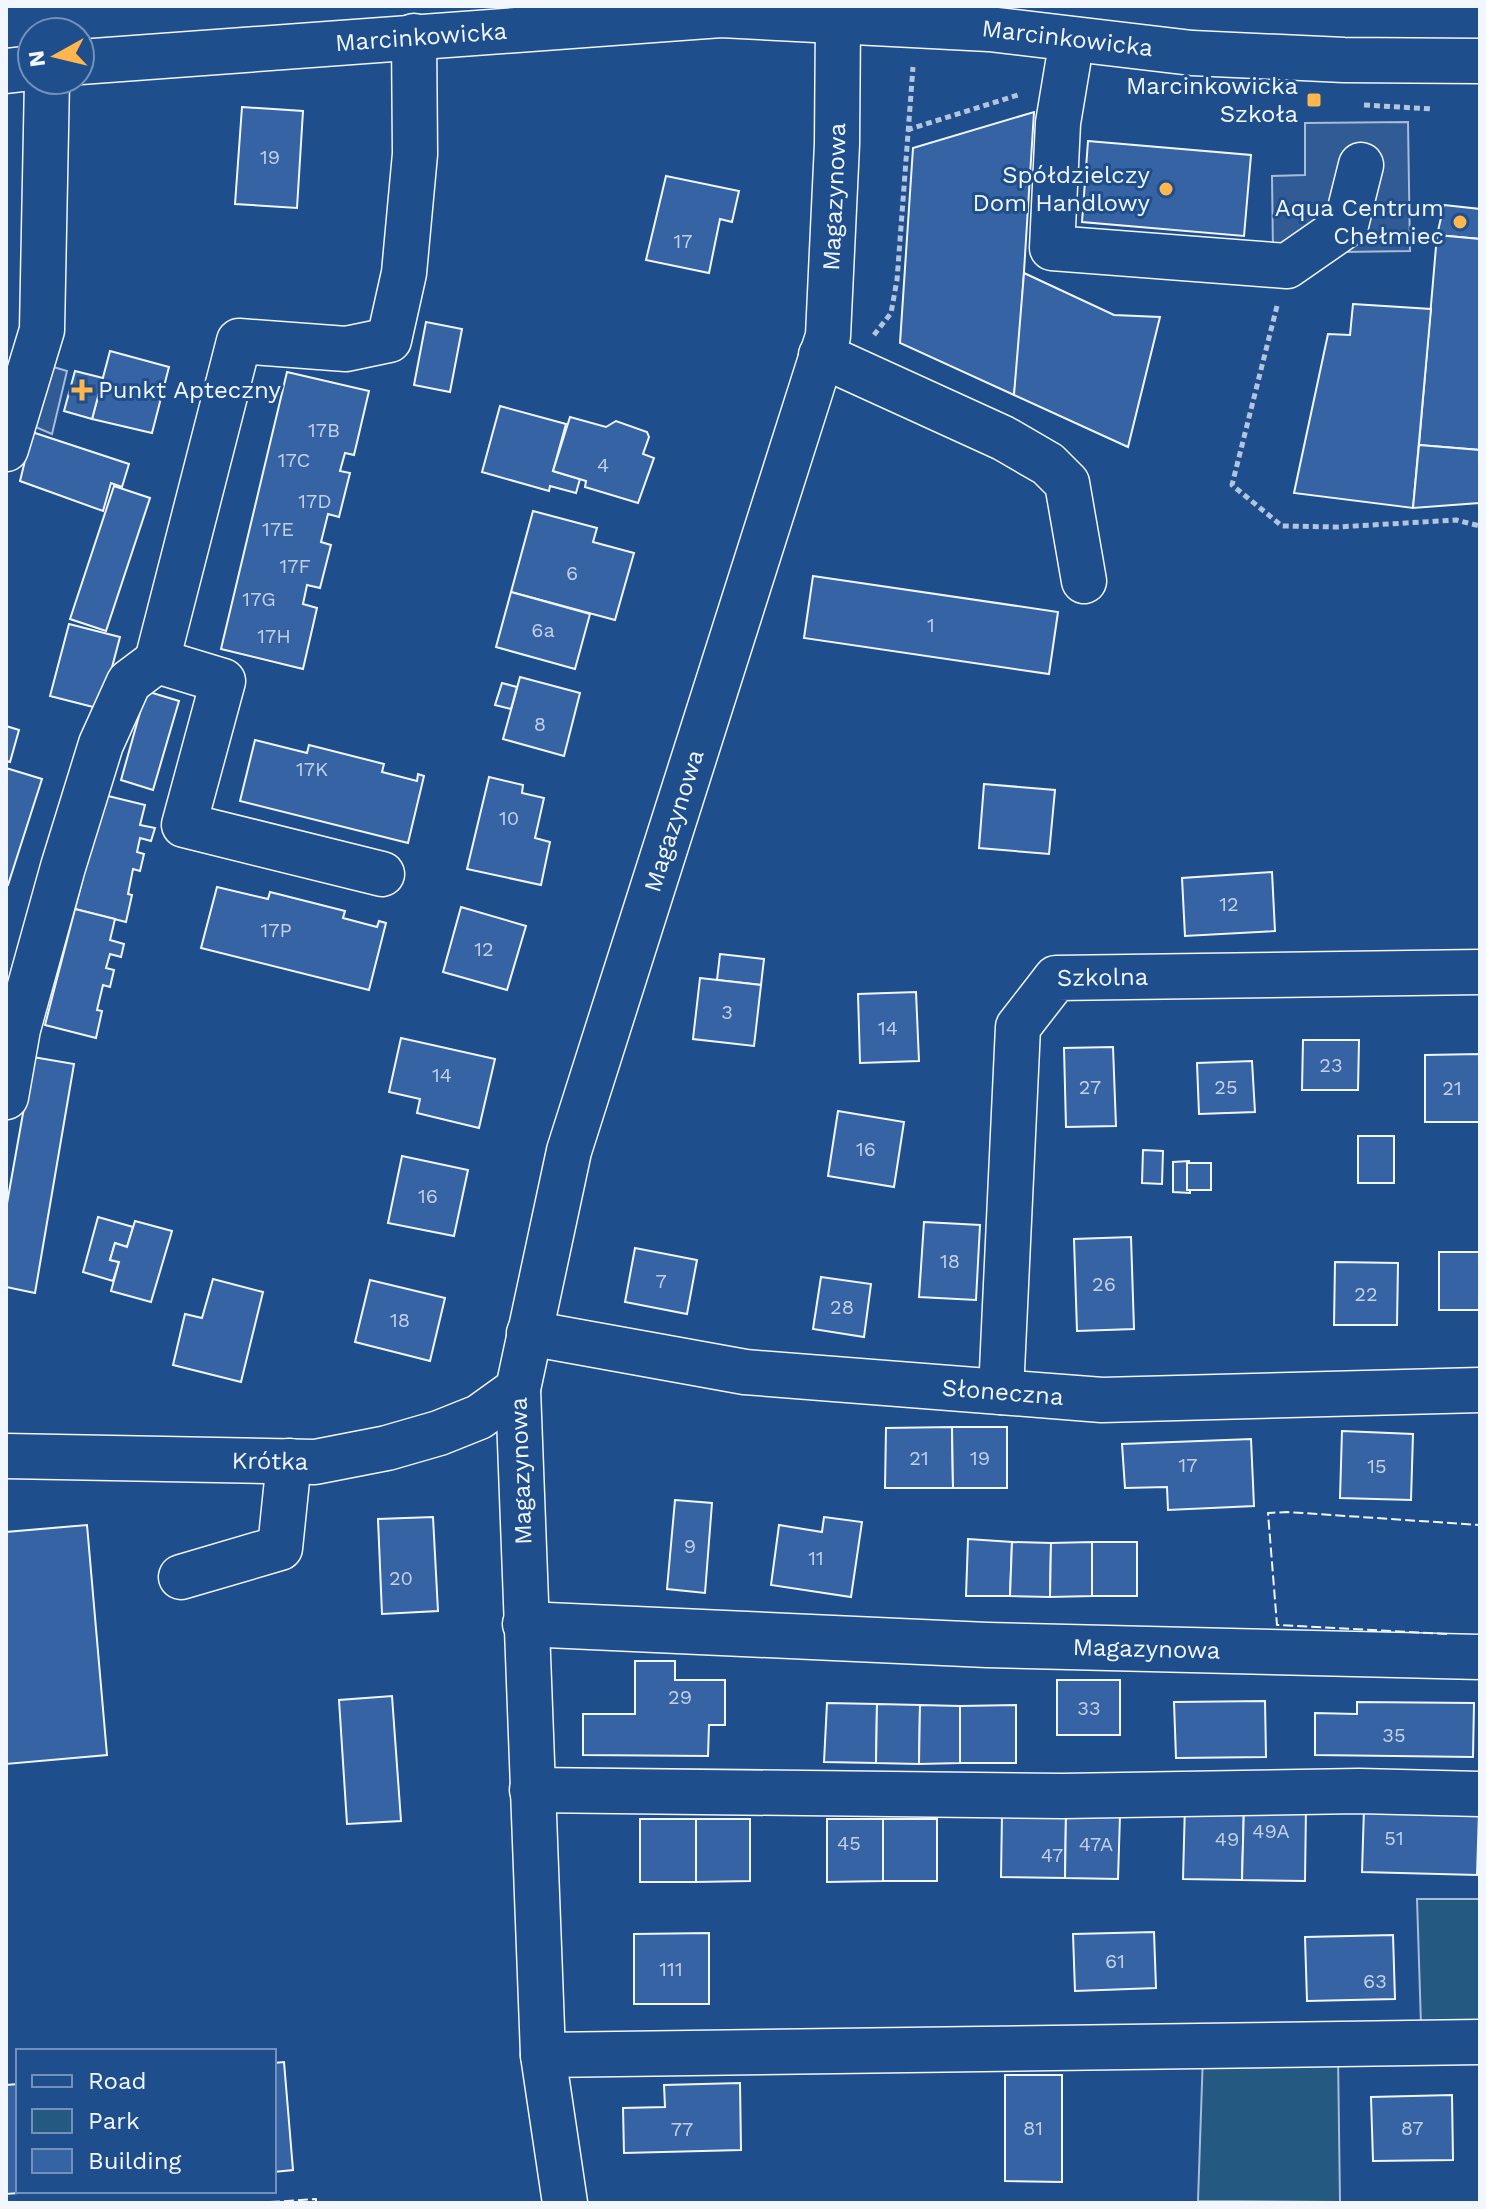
<svg xmlns="http://www.w3.org/2000/svg" width="1486" height="2209" viewBox="0 0 1486 2209" font-family="'Work Sans',sans-serif">
<rect width="100%" height="100%" fill="#1f4e8c"/>
<g fill="#245a82" stroke="#a8bbd7" stroke-width="2">
<polygon points="1417,1899 1480,1899 1480,2028 1421,2025"/>
<polygon points="1203,2054 1338,2054 1340,2202 1198,2201"/>
</g>
<g fill="#305b95" stroke="#a8bbd7" stroke-width="2">
<polygon points="1408,122 1410,251 1273,253 1272,176 1305,175 1305,123"/>
<polygon points="40,363 67,371 52,434 26,423"/>
</g>
<g fill="#3563a3" stroke="#f2f6ff" stroke-width="2">
<polygon points="242,107 303,111 297,208 235,204"/>
<polygon points="1034,112 1019,351 1014,395 900,343 913,148"/>
<polygon points="1088,141 1251,155 1244,236 1082,222"/>
<polygon points="666,176 739,191 732,222 720,219 709,273 646,260"/>
<polygon points="1444,205 1480,209 1480,239 1437,235"/>
<polygon points="1437,235 1480,239 1480,450 1419,445"/>
<polygon points="1024,273 1114,315 1160,317 1128,447 1014,395"/>
<polygon points="1353,304 1431,309 1413,508 1294,493 1328,334 1350,335"/>
<polygon points="426,322 462,329 450,392 414,385"/>
<polygon points="110,351 169,367 152,433 92,419"/>
<polygon points="75,371 103,378 92,419 64,411"/>
<polygon points="287,372 369,391 354,455 345,453 340,471 350,473 339,517 328,514 321,542 331,545 320,588 307,585 303,604 317,608 303,669 221,649"/>
<polygon points="500,406 566,424 553,471 580,479 576,493 550,486 549,491 482,472"/>
<polygon points="570,417 606,427 616,421 647,432 649,437 643,454 654,458 638,503 585,487 586,481 553,471"/>
<polygon points="32,432 129,464 122,487 111,483 103,511 20,481"/>
<polygon points="1419,445 1480,450 1479,503 1413,508"/>
<polygon points="114,486 150,498 106,631 70,619"/>
<polygon points="533,511 597,528 593,542 634,553 615,620 511,592"/>
<polygon points="813,576 1058,612 1049,674 804,638"/>
<polygon points="511,592 590,614 575,669 496,647"/>
<polygon points="69,624 120,637 101,709 50,696"/>
<polygon points="520,677 580,693 564,756 503,739"/>
<polygon points="502,683 517,687 511,709 495,705"/>
<polygon points="146,691 179,701 153,790 121,780"/>
<polygon points="6,726 19,730 10,762 6,761"/>
<polygon points="255,740 307,753 309,745 384,764 382,772 417,781 418,774 424,776 408,843 240,801"/>
<polygon points="6,768 42,779 8,885 6,885"/>
<polygon points="489,777 523,785 522,793 544,798 535,838 550,842 541,885 467,869"/>
<polygon points="984,784 1055,790 1049,854 979,848"/>
<polygon points="104,795 145,805 140,825 155,828 151,841 140,838 137,852 144,854 140,871 133,869 128,894 132,895 126,922 75,909"/>
<polygon points="1272,872 1275,931 1185,936 1182,878"/>
<polygon points="217,887 268,899 270,892 345,911 343,918 377,927 379,921 386,923 369,990 201,948"/>
<polygon points="461,907 526,926 507,990 443,972"/>
<polygon points="75,909 115,919 110,940 124,944 121,957 110,954 106,968 114,970 110,987 103,985 97,1010 102,1011 96,1038 45,1025"/>
<polygon points="720,954 764,959 761,985 717,980"/>
<polygon points="700,978 761,985 754,1046 693,1039"/>
<polygon points="916,992 919,1061 860,1063 858,994"/>
<polygon points="401,1038 495,1059 479,1128 417,1113 420,1099 389,1092"/>
<polygon points="1303,1040 1359,1040 1358,1090 1302,1090"/>
<polygon points="1113,1047 1116,1126 1066,1127 1064,1048"/>
<polygon points="1480,1054 1480,1122 1425,1122 1425,1055"/>
<polygon points="33,1057 74,1064 35,1293 6,1287 6,1209"/>
<polygon points="1252,1061 1255,1112 1199,1114 1197,1063"/>
<polygon points="838,1111 904,1122 894,1187 828,1176"/>
<rect x="1358" y="1136" width="36" height="47"/>
<polygon points="1143,1150 1163,1151 1162,1184 1142,1183"/>
<polygon points="402,1156 468,1170 454,1236 388,1223"/>
<polygon points="1189,1161 1187,1190 1190,1190 1190,1193 1173,1192 1173,1162"/>
<rect x="1187" y="1163" width="24" height="27"/>
<polygon points="98,1217 133,1227 127,1247 115,1243 110,1260 119,1262 113,1281 83,1272"/>
<polygon points="135,1221 172,1231 151,1302 111,1291 119,1262 110,1260 115,1243 127,1247"/>
<polygon points="924,1222 980,1225 976,1300 919,1297"/>
<polygon points="1131,1237 1134,1329 1077,1331 1074,1239"/>
<polygon points="635,1248 697,1260 687,1314 625,1302"/>
<rect x="1439" y="1252" width="41" height="58"/>
<polygon points="1335,1262 1398,1263 1397,1325 1334,1325"/>
<polygon points="821,1277 871,1284 864,1337 813,1329"/>
<polygon points="213,1279 263,1292 241,1382 173,1365 185,1314 202,1318"/>
<polygon points="370,1280 445,1298 430,1361 355,1342"/>
<polygon points="952,1427 953,1488 885,1488 886,1428"/>
<polygon points="952,1427 1007,1427 1007,1488 953,1488"/>
<polygon points="1342,1431 1413,1434 1411,1500 1340,1498"/>
<polygon points="1251,1439 1254,1506 1168,1510 1167,1487 1125,1488 1122,1444"/>
<polygon points="675,1500 712,1503 705,1593 667,1589"/>
<polygon points="433,1517 438,1611 382,1614 378,1519"/>
<polygon points="824,1517 862,1522 851,1597 771,1585 779,1525 822,1532"/>
<polygon points="87,1525 107,1755 6,1764 6,1532"/>
<polygon points="968,1539 1012,1542 1010,1596 966,1596"/>
<polygon points="1012,1542 1051,1543 1050,1597 1010,1596"/>
<polygon points="1092,1542 1092,1596 1050,1597 1051,1543"/>
<rect x="1092" y="1542" width="45" height="54"/>
<polygon points="635,1661 675,1661 675,1680 725,1680 725,1725 709,1725 708,1756 583,1755 583,1714 635,1714"/>
<rect x="1057" y="1680" width="63" height="55"/>
<polygon points="392,1696 401,1821 347,1824 339,1700"/>
<polygon points="1265,1701 1266,1757 1176,1758 1174,1702"/>
<polygon points="1357,1702 1474,1703 1473,1757 1315,1755 1315,1713 1357,1714"/>
<polygon points="827,1703 877,1704 876,1763 824,1762"/>
<polygon points="877,1704 920,1705 919,1764 876,1763"/>
<polygon points="920,1705 960,1706 960,1763 919,1764"/>
<polygon points="1016,1705 1016,1763 960,1763 960,1706"/>
<polygon points="1185,1804 1244,1805 1242,1880 1183,1879"/>
<polygon points="1244,1805 1306,1806 1305,1881 1242,1880"/>
<polygon points="1364,1808 1479,1812 1477,1875 1362,1872"/>
<polygon points="1002,1813 1066,1813 1065,1878 1001,1877"/>
<polygon points="1066,1813 1120,1815 1118,1879 1065,1878"/>
<rect x="640" y="1819" width="56" height="63"/>
<polygon points="696,1819 750,1819 750,1881 696,1882"/>
<polygon points="827,1819 883,1819 883,1881 827,1882"/>
<rect x="883" y="1819" width="54" height="62"/>
<polygon points="1154,1932 1156,1988 1075,1991 1073,1934"/>
<polygon points="709,1933 709,2004 634,2004 634,1934"/>
<polygon points="1393,1935 1395,1999 1307,2001 1305,1937"/>
<polygon points="284,2062 293,2170 274,2172 274,2063"/>
<polygon points="1005,2075 1062,2075 1062,2182 1005,2181"/>
<polygon points="740,2083 741,2150 624,2153 623,2108 665,2107 664,2085"/>
<polygon points="18,2084 18,2191 45,2191 6,2194 6,2085"/>
<polygon points="1452,2095 1453,2160 1373,2161 1371,2097"/>
</g>
<g fill="none" stroke-linecap="round" stroke-linejoin="round">
<defs>
<g id="minor">
<path id="s1" d="M80,62l641,-47 268,14 203,24 152,7 136,1"/>
<polyline points="1068,63 1058,123 1052,248 1287,266 1346,225 1361,165"/>
<polyline points="6,71 32,68"/>
<polyline points="821,355 1003,438 1048,464 1067,483 1084,581"/>
<polyline points="6,449 42,330 47,80"/>
<polyline points="382,874 184,825 223,681 157,661 239,341 346,349 389,340 404,273 415,154 414,36"/>
<polyline points="6,1097 18,1029 63,867 101,744 129,682 157,661"/>
<path id="s2" d="M529,1333l216,39 357,28 378,-10"/>
<path id="s3" d="M1001,1392l17,-365 38,-49 424,-6"/>
<path id="s4" d="M6,1456l309,6 72,-14 52,-15 40,-16 39,-28"/>
<polyline points="181,1577 280,1548 289,1461"/>
<path id="s5" d="M525,1624l462,21 493,12"/>
<polyline points="532,1790 1062,1796 1359,1791 1480,1794"/>
<polyline points="543,2055 1480,2042"/>
<path id="s6" d="M565,2203l-22,-148 -25,-666 51,-238 259,-815 9,-192 1,-125 8,-13"/>
</g>
</defs>
<use href="#minor" stroke="#f2f6ff" stroke-width="47"/>
<g stroke="#b3c4dc" stroke-width="5" stroke-dasharray="6 4" stroke-linecap="butt">
<polyline points="1364,105 1433,109"/>
<polyline points="907,130 1021,94"/>
<polyline points="1277,306 1232,485 1282,526 1338,527 1456,520 1480,526"/>
<polyline points="874,335 891,313 897,280 913,67"/>
</g>
<use href="#minor" stroke="#1f4e8c" stroke-width="44"/>
<g stroke="#f2f6ff" stroke-width="2" stroke-dasharray="10 4" stroke-linecap="butt">
<polyline points="1447,1634 1277,1625 1268,1513 1287,1512 1480,1525"/>
<polyline points="256,2203 316,2199 316,2203"/>
</g>
</g>
<g fill="#ffb74d" stroke="#1f4e8c" stroke-width="3">
<rect x="1306" y="92" width="16" height="16" rx="4"/>
<circle cx="1166" cy="189" r="8"/>
<circle cx="1460" cy="222" r="8"/>
<path d="M78 378h8v8h8v8h-8v8h-8v-8h-8v-8h8z"/>
</g>
<g text-anchor="middle" dominant-baseline="central" stroke-width="6" stroke-linejoin="round" paint-order="stroke">
<g font-size="20" fill="#c3d1e8">
<text x="270" y="157">19</text>
<text x="683" y="241">17</text>
<text x="324" y="430">17B</text>
<text x="294" y="460">17C</text>
<text x="603" y="465">4</text>
<text x="315" y="501">17D</text>
<text x="278" y="529">17E</text>
<text x="295" y="566">17F</text>
<text x="572" y="573">6</text>
<text x="259" y="599">17G</text>
<text x="931" y="625">1</text>
<text x="543" y="630">6a</text>
<text x="274" y="636">17H</text>
<text x="540" y="724">8</text>
<text x="312" y="769">17K</text>
<text x="509" y="818">10</text>
<text x="1229" y="904">12</text>
<text x="276" y="930">17P</text>
<text x="484" y="949">12</text>
<text x="727" y="1012">3</text>
<text x="888" y="1028">14</text>
<text x="1331" y="1065">23</text>
<text x="442" y="1075">14</text>
<text x="1090" y="1087">27</text>
<text x="1226" y="1087">25</text>
<text x="1452" y="1088">21</text>
<text x="866" y="1149">16</text>
<text x="428" y="1196">16</text>
<text x="950" y="1261">18</text>
<text x="661" y="1281">7</text>
<text x="1104" y="1284">26</text>
<text x="1366" y="1294">22</text>
<text x="842" y="1307">28</text>
<text x="400" y="1320">18</text>
<text x="919" y="1458">21</text>
<text x="980" y="1458">19</text>
<text x="1188" y="1465">17</text>
<text x="1377" y="1466">15</text>
<text x="690" y="1546">9</text>
<text x="816" y="1558">11</text>
<text x="401" y="1578">20</text>
<text x="680" y="1697">29</text>
<text x="1089" y="1708">33</text>
<text x="1394" y="1735">35</text>
<text x="1271" y="1831">49A</text>
<text x="1394" y="1838">51</text>
<text x="1227" y="1839">49</text>
<text x="849" y="1843">45</text>
<text x="1096" y="1844">47A</text>
<text x="1052" y="1855">47</text>
<text x="1115" y="1961">61</text>
<text x="671" y="1969">111</text>
<text x="1375" y="1981">63</text>
<text x="1033" y="2128">81</text>
<text x="1412" y="2128">87</text>
<text x="682" y="2129">77</text>
</g>
<g font-size="24" fill="#f2f6ff" stroke="#1f4e8c">
<text stroke="none"><textPath href="#s1" startOffset="342">Marcinkowicka</textPath></text>
<text stroke="none"><textPath href="#s1" startOffset="990">Marcinkowicka</textPath></text>
<text stroke="none"><textPath href="#s6" startOffset="2054">Magazynowa</textPath></text>
<text stroke="none"><textPath href="#s6" startOffset="1406">Magazynowa</textPath></text>
<text stroke="none"><textPath href="#s3" startOffset="474">Szkolna</textPath></text>
<text stroke="none"><textPath href="#s2" startOffset="478">Słoneczna</textPath></text>
<text stroke="none"><textPath href="#s4" startOffset="264">Krótka</textPath></text>
<text transform="translate(521 1471) rotate(-92)">Magazynowa</text>
<text stroke="none"><textPath href="#s5" startOffset="622">Magazynowa</textPath></text>
</g>
<g font-size="24" fill="#f2f6ff" stroke="#1f4e8c" text-anchor="end">
<text x="1298" y="86">Marcinkowicka<tspan x="1298" dy="28">Szkoła</tspan></text>
<text x="1150" y="175">Spółdzielczy<tspan x="1150" dy="28">Dom Handlowy</tspan></text>
<text x="1444" y="208">Aqua Centrum<tspan x="1444" dy="28">Chełmiec</tspan></text>
<text x="98" y="390" text-anchor="start">Punkt Apteczny</text>
</g>
</g>
<rect width="1486" height="2209" fill="none" stroke="#f2f6ff" stroke-width="16"/>
<rect x="16" y="2049" width="260" height="144" fill="#1f4e8c" stroke="#7391ba" stroke-width="2"/>
<rect x="32" y="2075" width="40" height="12" fill="#1f4e8c" stroke="#7391ba" stroke-width="2"/>
<text x="88" y="2089" font-size="24" fill="#f2f6ff">Road</text>
<rect x="32" y="2109" width="40" height="24" fill="#245a82" stroke="#7391ba" stroke-width="2"/>
<text x="88" y="2129" font-size="24" fill="#f2f6ff">Park</text>
<rect x="32" y="2149" width="40" height="24" fill="#3563a3" stroke="#7391ba" stroke-width="2"/>
<text x="88" y="2169" font-size="24" fill="#f2f6ff">Building</text>
<g transform="translate(56 56) rotate(262)"><circle r="38" fill="#1f4e8c" stroke="#7391ba" stroke-width="2"/>
<path d="M0-6L14 30L0 20L-14 30Z" fill="#ffb74d"/>
<text y="-12" font-size="22" font-weight="bold" text-anchor="middle" fill="#f2f6ff">N</text>
</g>
</svg>
